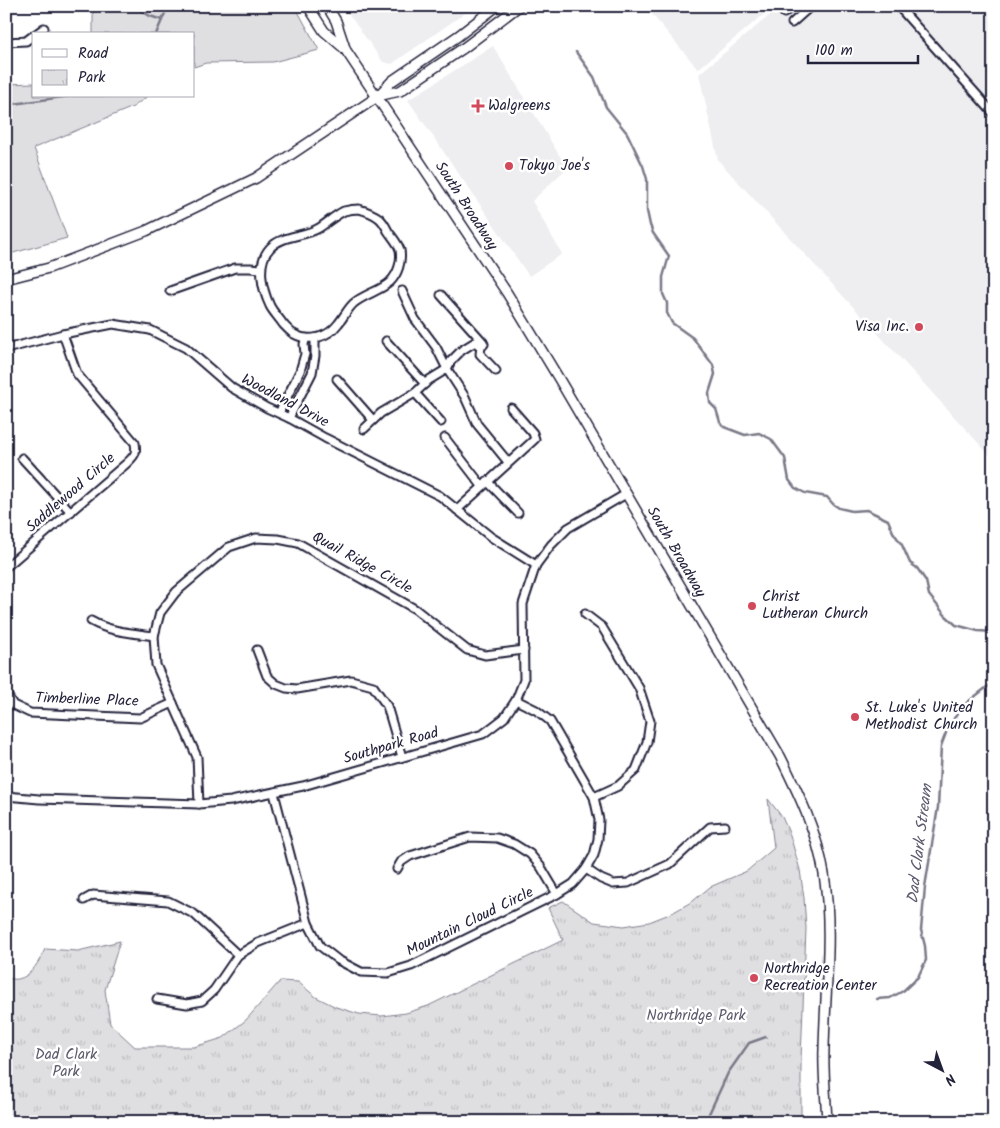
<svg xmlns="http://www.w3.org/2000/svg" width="1000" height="1128" viewBox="0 0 1000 1128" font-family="Kalam,sans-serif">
<defs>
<pattern id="park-tufts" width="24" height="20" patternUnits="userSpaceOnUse" patternTransform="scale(1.25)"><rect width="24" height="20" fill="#dfdfe2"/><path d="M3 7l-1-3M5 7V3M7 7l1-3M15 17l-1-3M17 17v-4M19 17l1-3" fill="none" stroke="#bfbfc3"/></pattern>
</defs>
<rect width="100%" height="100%" fill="#fff"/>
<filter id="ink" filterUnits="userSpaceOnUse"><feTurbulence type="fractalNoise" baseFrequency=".02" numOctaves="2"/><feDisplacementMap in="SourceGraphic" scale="10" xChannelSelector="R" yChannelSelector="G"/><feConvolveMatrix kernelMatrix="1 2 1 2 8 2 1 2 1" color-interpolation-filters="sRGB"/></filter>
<g filter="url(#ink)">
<g fill="#eeeef1">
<polygon points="343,6 475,6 392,64 383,62"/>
<polygon points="645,6 774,6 698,69"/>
<polygon points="781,6 994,6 994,460 718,160 699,74"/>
<polygon points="493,46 567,168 532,201 562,254 529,276 408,100"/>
</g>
<g fill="#dfdfe2" stroke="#80808e">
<polygon points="89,6 295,6 319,50 273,62 206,63 194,67 194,34 93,34 93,11"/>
<polygon points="34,83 34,96 148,96 133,107 34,148 67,238 6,255 6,84"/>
</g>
<path fill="url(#park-tufts)" stroke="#80808e" d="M768,799l14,18 8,18 10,35 4,28 2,30 -5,131v63h-795v-144c4,0 8,2 12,1 13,-2 22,-19 27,-30l33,2 42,-10 -15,49 5,34 25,23h59l29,-9 23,-18 34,-39 18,1 18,15 20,10 23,7 23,2 24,-3 22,-7 135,-66 -15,-32 15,-7 31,21 30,4 25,-4 23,-9 21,-12 17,-14 37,-16 27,-23z"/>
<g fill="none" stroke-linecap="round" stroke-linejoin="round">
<g stroke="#7a7a88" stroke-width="2.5">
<polyline points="133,6 150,16 162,20"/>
<polyline points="156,34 168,6"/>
<polyline points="576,52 594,77 606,107 627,133 643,166 647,179 647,211 650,225 653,233 669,256 663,277 663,294 667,303 667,313 672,323 693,338 713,365 715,374 709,393 710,403 716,409 720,422 724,427 745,435 759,433 771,439 785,458 789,480 795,488 805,493 827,497 833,504 839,508 852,511 867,510 888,520 893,532 902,545 910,563 917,568 926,581 929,595 945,615 956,625 978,631 994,632"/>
<polyline points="6,105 70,96"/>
<polyline points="877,999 890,998 903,991 918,977 926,960 925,946 921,930 925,887 938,807 941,746 949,725 964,705 987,687 994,684"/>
<polyline points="704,1122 707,1118 728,1073 749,1043 766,1037"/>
</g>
<defs>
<g id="minor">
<polyline points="898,6 994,114"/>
<polyline points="784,13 792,6"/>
<polyline points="792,23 811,6"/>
<polyline points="36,34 44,28"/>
<polyline points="6,42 26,41 34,35"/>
<path d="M359,209c7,2 15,5 20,9 4,3 7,9 9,13 4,6 10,12 12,19 2,11 -2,24 -10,32 -10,9 -25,12 -36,21 -6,5 -10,14 -16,21 -10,13 -28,19 -44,10 -4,-2 -8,-7 -11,-10 -4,-6 -10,-12 -13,-18 -8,-17 -14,-43 0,-58 12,-13 34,-11 49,-20 8,-5 15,-12 25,-17 4,-1 10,-2 15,-2z"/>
<polyline points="170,291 235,268 250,268 261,269"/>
<polyline points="402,291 415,319 436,347 447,369 465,397 477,424 508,462"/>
<polyline points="441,295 483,342 484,344 481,347 480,354 496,371"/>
<polyline points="386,341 425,384"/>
<polyline points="6,349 63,334 113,324 150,330 186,348 232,388 267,408 289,418 325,438 440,496 491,537 536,565"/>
<polyline points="337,379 373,420"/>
<polyline points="415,393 441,422"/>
<polyline points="279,413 300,371 305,354 304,344 306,338"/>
<polyline points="289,418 312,373 315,356 315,338"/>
<polyline points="364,429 381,413 415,393 429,380 447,369 451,361 462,350 475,342 481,347"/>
<polyline points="445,438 482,486"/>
<polyline points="22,458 71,512"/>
<polyline points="487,481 518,513"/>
<polyline points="457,510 535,439 533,433 511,408"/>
<path d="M6,567l121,-104c7,-7 10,-9 8,-20l-58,-69 -14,-40"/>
<polyline points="585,614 602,627 639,688 650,721 647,742 636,770 618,786 594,797"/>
<path d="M91,621c19,11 41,12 63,15"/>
<polyline points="257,650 267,676 276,684 286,688 297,689 351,680 373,686 387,706 402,757"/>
<polyline points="6,693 13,705 30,713 140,718 173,703"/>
<polyline points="274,793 308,923 320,946 338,960 361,972 388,973 411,966 557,894 573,884 586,869 594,855 598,839 599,820 594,797 550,721 536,710 516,700"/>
<polyline points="6,796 39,799 199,804 231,801 303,786 483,734 504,718 516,700 524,680 523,604 536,565 551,545 568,528 626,494"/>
<polyline points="199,804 197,757 156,665 154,636 160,613 176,592 229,547 256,538 278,539 298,543 415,609 467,650 485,655 524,650"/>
<polyline points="397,869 401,862 410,856 470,837 497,838 514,844 530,854 541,867 557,894"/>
<polyline points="586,869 601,879 613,884 628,883 670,864 710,827 725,826"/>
<polyline points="84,900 93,895 168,901 194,914 238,955"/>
<polyline points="157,999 187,1004 202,1001 214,990 238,955 258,943 308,923"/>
<polyline points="990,1122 994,1119"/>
</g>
<g id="major">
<path d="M308,6l16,25 21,18 162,244 52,86 221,377c19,38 37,76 44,118 9,58 1,117 0,175 -1,24 2,49 3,73"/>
<polyline points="327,6 336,21 345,48"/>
<polyline points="377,96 400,91 465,47 519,6"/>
<polyline points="6,279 49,268 146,231 256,178 377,97 392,81 458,36 497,6"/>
</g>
</defs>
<use href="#minor" stroke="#22223b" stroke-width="11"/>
<use href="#major" stroke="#22223b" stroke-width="12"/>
<use href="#minor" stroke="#fff" stroke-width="7"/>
<use href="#major" stroke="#fff" stroke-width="9"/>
</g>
</g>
<g fill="#d1495b" stroke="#fff" stroke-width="2">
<path d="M475.5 98.5h5v5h5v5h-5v5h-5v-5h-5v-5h5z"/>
<circle cx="509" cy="166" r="5"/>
<circle cx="919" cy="327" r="5"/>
<circle cx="752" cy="606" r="5"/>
<circle cx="855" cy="717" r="5"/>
<circle cx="754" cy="978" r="5"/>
</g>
<g text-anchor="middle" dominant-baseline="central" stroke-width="5" stroke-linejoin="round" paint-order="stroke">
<g font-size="15" fill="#22223b" stroke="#fff" text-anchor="start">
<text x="488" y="106">Walgreens</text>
<text x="519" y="166">Tokyo Joe's</text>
<text x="909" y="327" text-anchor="end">Visa Inc.</text>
<text x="762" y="597">Christ<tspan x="762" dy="17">Lutheran Church</tspan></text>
<text x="865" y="708">St. Luke's United<tspan x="865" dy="17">Methodist Church</tspan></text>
<text x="764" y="969">Northridge<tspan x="764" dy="17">Recreation Center</tspan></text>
</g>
<g font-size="15" fill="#22223b" stroke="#fff">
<text transform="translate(466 206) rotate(57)">South Broadway</text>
<text transform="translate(285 401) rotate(28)">Woodland Drive</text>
<text transform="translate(71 493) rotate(-41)">Saddlewood Circle</text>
<text transform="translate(676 552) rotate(60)">South Broadway</text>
<text transform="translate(362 563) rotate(29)">Quail Ridge Circle</text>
<text transform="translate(87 700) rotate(2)">Timberline Place</text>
<text transform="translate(391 746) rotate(-16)">Southpark Road</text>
<text transform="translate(470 922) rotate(-26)">Mountain Cloud Circle</text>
</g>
<g font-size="15" fill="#5b5b6d" stroke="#fff">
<text x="696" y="1016">Northridge Park</text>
<text x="66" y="1055">Dad Clark<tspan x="66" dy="17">Park</tspan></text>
</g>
<g font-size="16" font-style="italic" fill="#5c5c6f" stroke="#fff">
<text transform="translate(920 844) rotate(-83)">Dad Clark Stream</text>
</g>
</g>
<rect width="1000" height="1128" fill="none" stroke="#fff" stroke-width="25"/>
<rect x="12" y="12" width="975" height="1103" fill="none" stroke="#22223b" stroke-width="2" filter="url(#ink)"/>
<rect x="32" y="32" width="162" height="65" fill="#ffffff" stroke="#a7a7b1"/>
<rect x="42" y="49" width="25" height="8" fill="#ffffff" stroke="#a7a7b1"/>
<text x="78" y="58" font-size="15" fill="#22223b">Road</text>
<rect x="42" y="70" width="25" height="15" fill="url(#park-tufts)" stroke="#a7a7b1"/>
<text x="78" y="82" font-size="15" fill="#22223b">Park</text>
<g transform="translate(942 1070) rotate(139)" stroke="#ffffff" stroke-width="4" paint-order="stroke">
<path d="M0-4L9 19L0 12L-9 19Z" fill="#22223b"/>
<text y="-8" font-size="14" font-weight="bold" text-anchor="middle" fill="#22223b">N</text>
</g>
<path d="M808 55v8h110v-8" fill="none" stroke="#22223b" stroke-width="2.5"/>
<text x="815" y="55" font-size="15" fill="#22223b" stroke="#ffffff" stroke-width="4" paint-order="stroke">100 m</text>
</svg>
